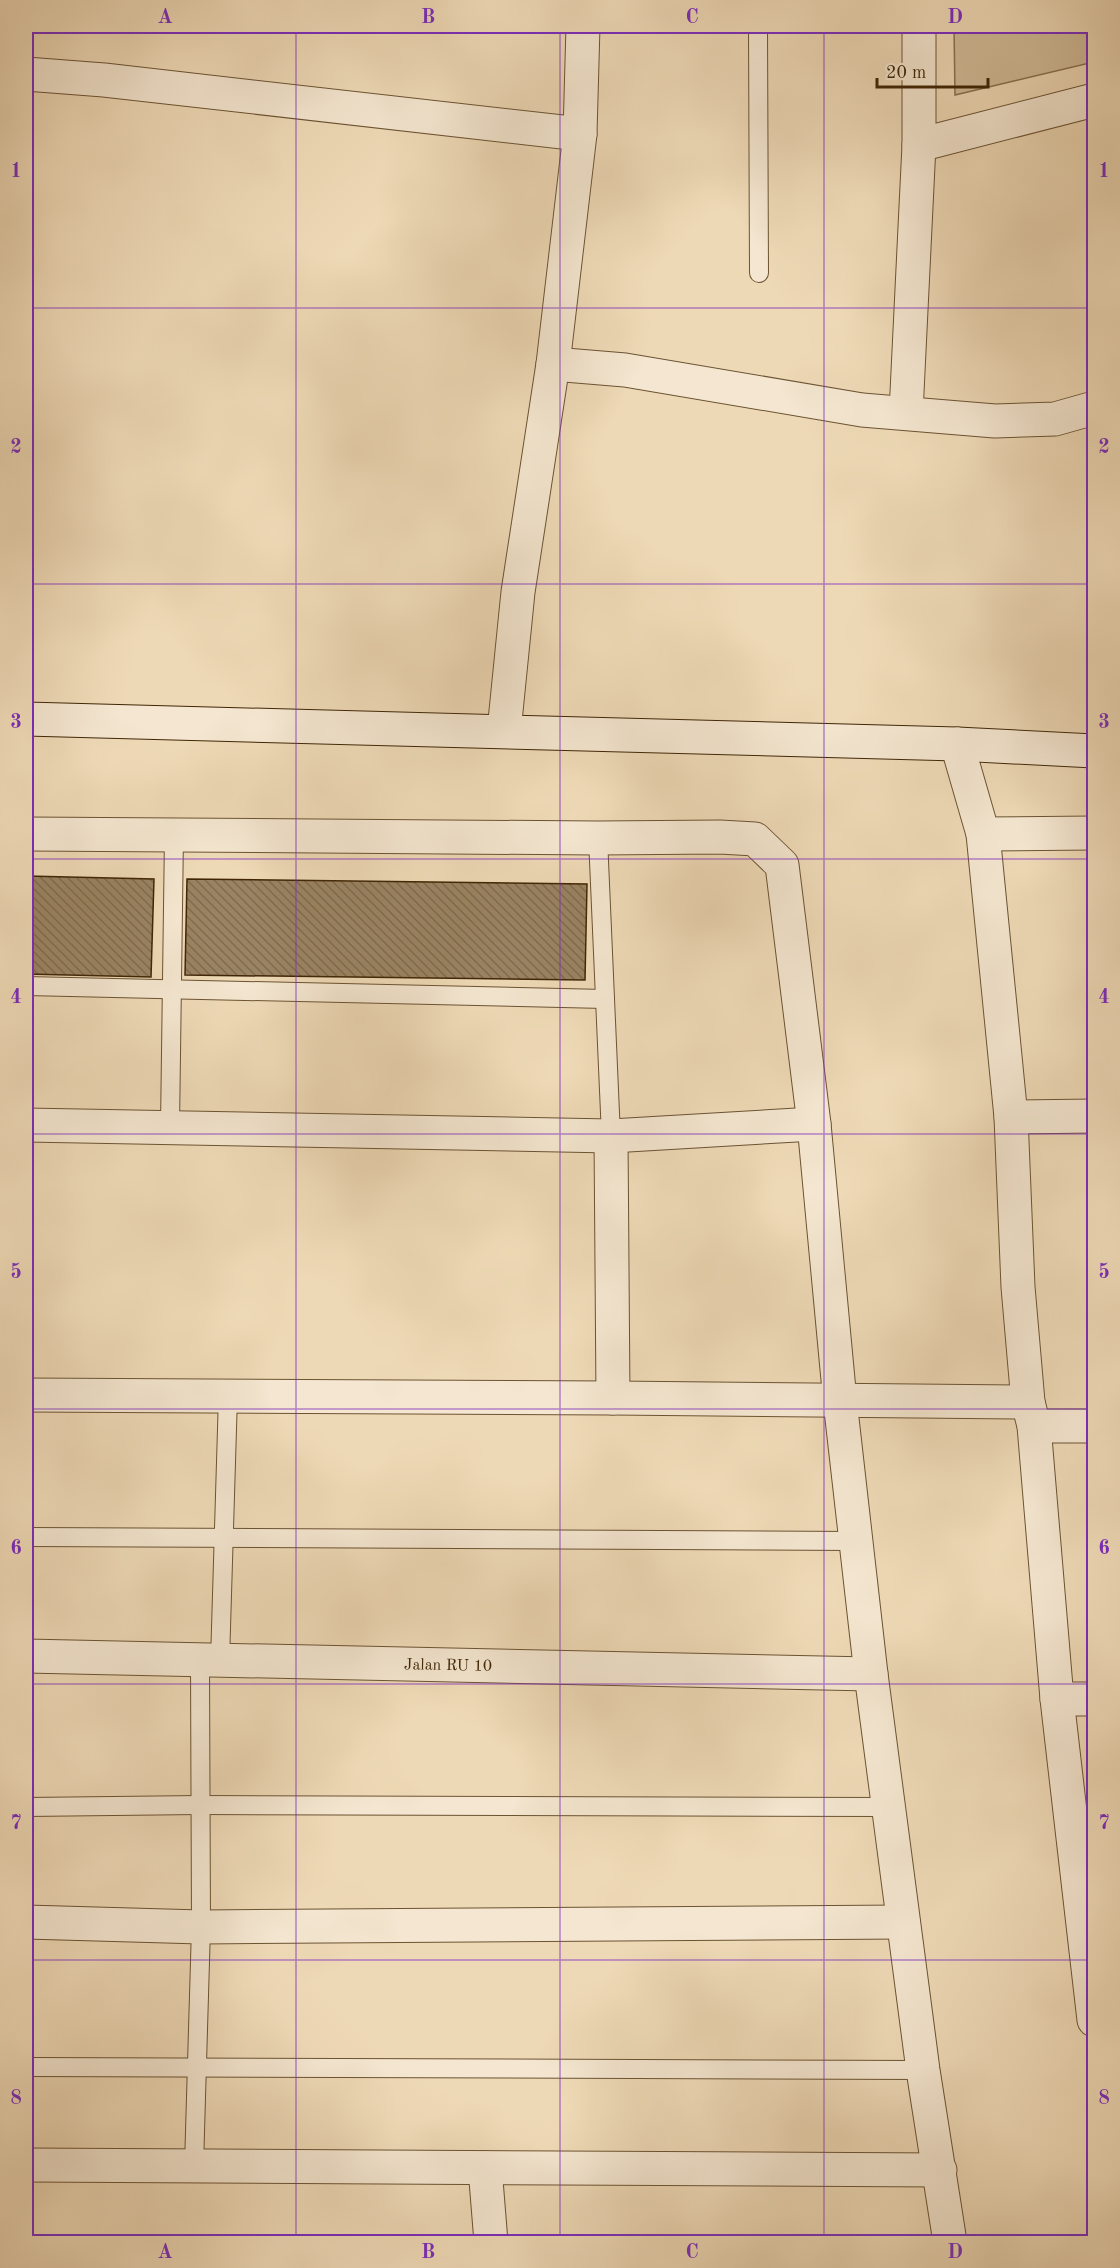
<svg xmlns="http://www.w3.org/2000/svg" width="1120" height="2268" viewBox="0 0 1120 2268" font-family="'Old Standard TT',serif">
<defs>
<pattern id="building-back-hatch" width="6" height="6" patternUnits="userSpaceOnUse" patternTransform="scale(1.5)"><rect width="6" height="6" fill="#9a8362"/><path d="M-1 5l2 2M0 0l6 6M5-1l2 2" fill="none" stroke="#7f6b4f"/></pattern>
</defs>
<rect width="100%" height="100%" fill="#eed9b6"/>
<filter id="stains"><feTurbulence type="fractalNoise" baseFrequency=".00333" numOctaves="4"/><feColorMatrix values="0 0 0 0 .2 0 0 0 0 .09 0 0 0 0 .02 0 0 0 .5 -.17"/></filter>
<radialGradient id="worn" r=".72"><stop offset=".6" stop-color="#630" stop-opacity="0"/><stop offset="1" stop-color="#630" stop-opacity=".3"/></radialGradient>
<polygon fill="#d0bb98" stroke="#88704f" stroke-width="1.5" points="954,26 1094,26 1094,62 955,95"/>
<g fill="url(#building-back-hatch)" stroke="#402606" stroke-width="1.5">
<polygon points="26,876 154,879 151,977 26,974"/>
<polygon points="187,879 587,884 585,980 185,975"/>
</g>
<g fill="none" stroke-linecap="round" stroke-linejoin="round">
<defs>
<g id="lane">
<polyline points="758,26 759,273"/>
<polyline points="598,838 611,1136"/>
<polyline points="26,986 605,999"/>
<polyline points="170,1126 174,835"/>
<polyline points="26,1537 855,1541"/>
<polyline points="220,1661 228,1396"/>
<polyline points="26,1807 200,1805 888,1807"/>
<polyline points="26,2067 923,2070"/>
<polyline points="194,2166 201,1927 200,1661"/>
</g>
<g id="street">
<polyline points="26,74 104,80 580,134"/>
<polyline points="919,145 1094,100"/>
<polyline points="553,364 625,370 862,410 995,421 1055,419 1094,408"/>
<polyline points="906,413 919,145 919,26"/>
<polyline points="504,731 518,592 553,364 580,134 583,26"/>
<polyline points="957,744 983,834 1011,1117 1018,1287 1028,1402 1034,1426 1057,1699 1094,2020"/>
<polyline points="26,834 598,838 720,837 755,839 782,865 814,1124 840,1401 871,1674 923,2070 950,2242"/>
<polyline points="983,834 1094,833"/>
<polyline points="1011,1117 1094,1116"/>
<polyline points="26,1125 611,1136 814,1124"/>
<polyline points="611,1136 613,1398"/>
<polyline points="26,1395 613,1398 1028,1402"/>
<polyline points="1034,1426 1094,1426"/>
<polyline points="26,1656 871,1674"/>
<polyline points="1057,1699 1094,1699"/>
<polyline points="26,1922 201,1927 903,1922"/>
<polyline points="26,2165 940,2170"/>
<polyline points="485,2168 491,2242"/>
</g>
<polyline id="secondary" points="26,719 957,744 1094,751"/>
</defs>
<use href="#lane" stroke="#6c5332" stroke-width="20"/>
<use href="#street" stroke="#6c5332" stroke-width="35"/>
<use href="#secondary" stroke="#402606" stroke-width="35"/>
<use href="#lane" stroke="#f4e6d0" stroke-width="18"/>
<use href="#street" stroke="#f4e6d0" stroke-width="33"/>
<use href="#secondary" stroke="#f4e6d0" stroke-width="33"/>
</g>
<path fill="none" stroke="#7b2cbf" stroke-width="1.5" stroke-opacity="0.55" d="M296,26v2216M560,26v2216M824,26v2216M26,308h1068M26,584h1068M26,859h1068M26,1134h1068M26,1409h1068M26,1684h1068M26,1960h1068"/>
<g text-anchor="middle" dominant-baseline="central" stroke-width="6" stroke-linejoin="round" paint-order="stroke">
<g font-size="16" fill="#402606" stroke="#f4e6d0">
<text transform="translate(448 1666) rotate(1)">Jalan RU 10</text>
</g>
</g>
<rect width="1120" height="2268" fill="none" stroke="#eed9b6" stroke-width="66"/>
<path d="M877 78v9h111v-9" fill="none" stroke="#402606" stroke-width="3"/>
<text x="886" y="78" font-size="18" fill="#402606" stroke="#f4e6d0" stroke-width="4.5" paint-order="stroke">20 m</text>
<rect x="33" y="33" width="1054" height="2202" fill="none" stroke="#7b2cbf" stroke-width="2"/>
<g font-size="20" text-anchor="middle" font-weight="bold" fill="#7b2cbf">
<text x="165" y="23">A</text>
<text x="428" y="23">B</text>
<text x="692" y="23">C</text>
<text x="955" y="23">D</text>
<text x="16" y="177">1</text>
<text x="1104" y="177">1</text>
<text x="16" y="453">2</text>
<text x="1104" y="453">2</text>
<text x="16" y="728">3</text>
<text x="1104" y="728">3</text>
<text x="16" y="1003">4</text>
<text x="1104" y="1003">4</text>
<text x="16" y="1278">5</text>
<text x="1104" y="1278">5</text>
<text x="16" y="1554">6</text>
<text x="1104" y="1554">6</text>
<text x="16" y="1829">7</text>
<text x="1104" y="1829">7</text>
<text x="16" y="2104">8</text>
<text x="1104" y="2104">8</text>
<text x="165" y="2258">A</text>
<text x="428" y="2258">B</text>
<text x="692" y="2258">C</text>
<text x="955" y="2258">D</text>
</g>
<rect width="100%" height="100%" filter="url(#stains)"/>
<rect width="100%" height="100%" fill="url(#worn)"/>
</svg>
